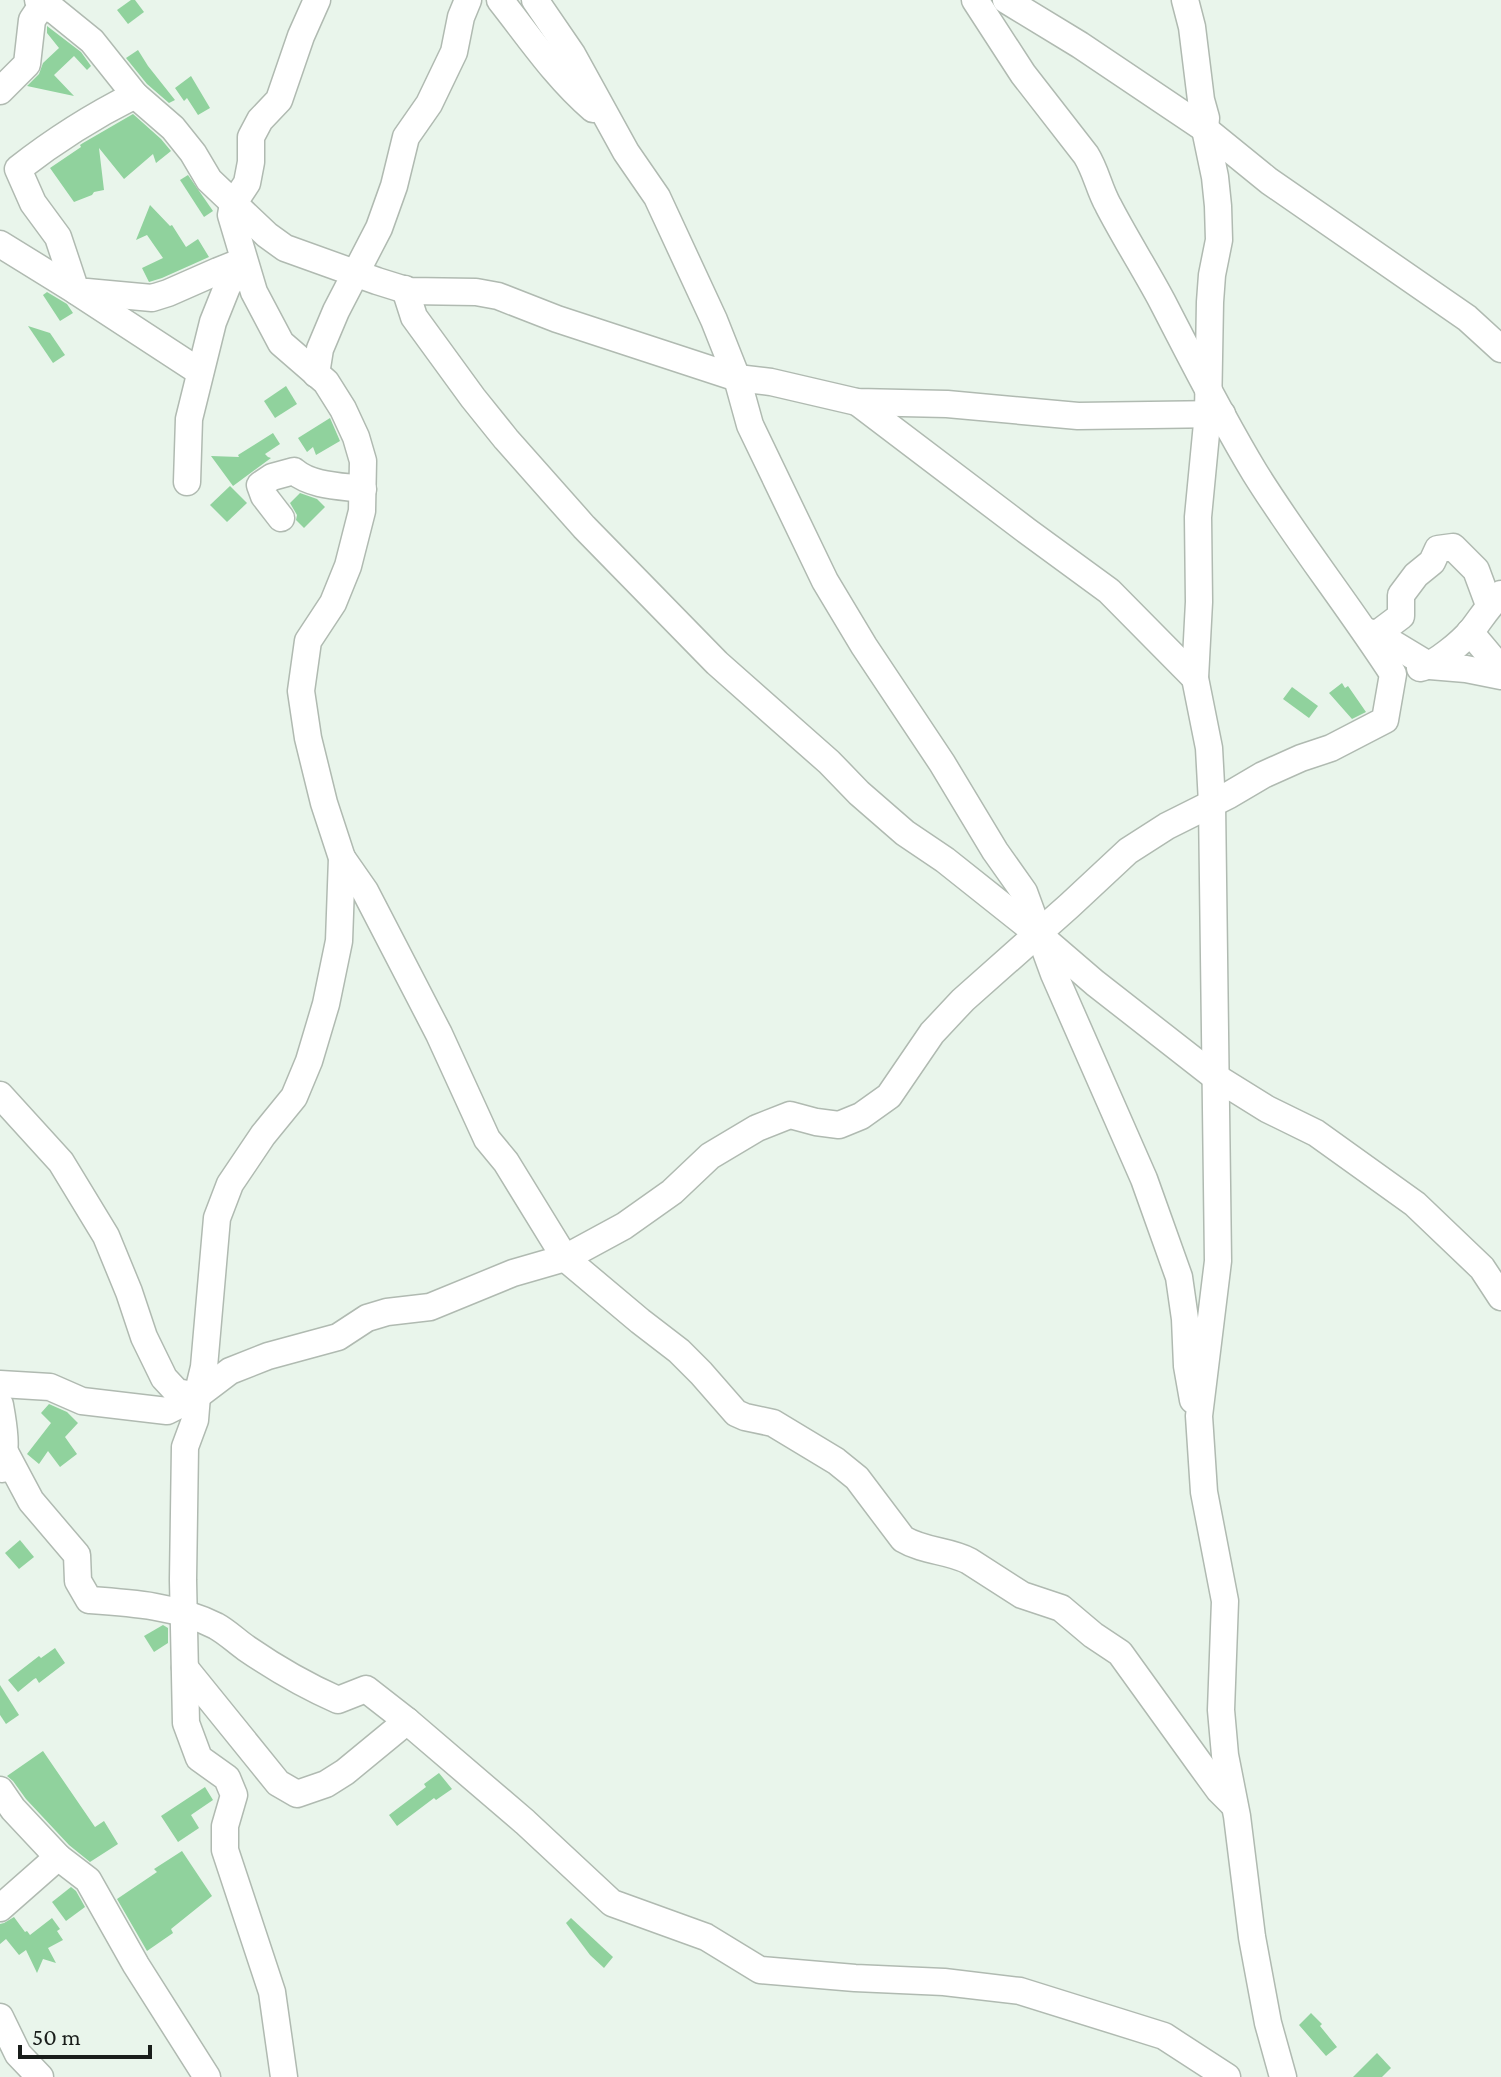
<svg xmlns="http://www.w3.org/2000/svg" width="1501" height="2077" viewBox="0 0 1501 2077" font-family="'Crimson Pro',serif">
<rect width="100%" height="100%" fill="#e9f5eb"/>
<g fill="#90d29d">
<polygon points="131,0 135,0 144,12 128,24 117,10"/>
<polygon points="47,26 81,52 91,66 87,70 74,56 54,75 74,96 27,86 39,74 43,63 59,48 47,33"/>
<polygon points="138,50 148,66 175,100 169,103 147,84 126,58"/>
<polygon points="191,76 210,108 198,115 187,98 184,101 175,88"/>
<polygon points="133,114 161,139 171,151 156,163 153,154 124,179 99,148 104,190 94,192 92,195 74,202 50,168 81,147 80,145 83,143"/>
<polygon points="188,175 213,211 204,217 180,180"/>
<polygon points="150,205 170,226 172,225 186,247 198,239 209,257 162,278 149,282 142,268 163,258 147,235 136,240"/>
<polygon points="47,292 67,304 73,313 60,321 43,295"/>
<polygon points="28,326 50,333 65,355 53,363"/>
<polygon points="286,386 297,404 275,418 264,401"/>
<polygon points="330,418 340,441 316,455 313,447 307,452 298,438"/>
<polygon points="273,433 280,444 265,454 268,457 271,458 233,486 211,456 239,457 238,455"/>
<polygon points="230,486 247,503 227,522 210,505"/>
<polygon points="300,493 317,499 325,507 304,528 296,520 297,515 290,503"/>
<polygon points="1342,683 1345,688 1348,686 1366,712 1352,719 1329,693"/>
<polygon points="1292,687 1318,706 1309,718 1283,699"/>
<polygon points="49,1404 67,1412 78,1423 65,1437 77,1454 60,1467 48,1451 39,1464 27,1454 51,1423 41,1413"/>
<polygon points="20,1540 34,1557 19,1569 5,1553"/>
<polygon points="163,1625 168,1628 168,1643 154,1652 144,1636"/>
<polygon points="55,1648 65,1663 39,1683 36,1678 34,1679 18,1692 8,1680 39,1656 41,1658"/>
<polygon points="0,1685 19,1715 6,1724 0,1715"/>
<polygon points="43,1751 95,1827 104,1821 118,1844 90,1862 69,1845 26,1799 13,1781 7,1776"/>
<polygon points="439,1773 452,1789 436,1800 434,1798 397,1826 389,1815 426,1787 424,1784"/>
<polygon points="205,1787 213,1800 191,1815 199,1828 178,1842 161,1816"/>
<polygon points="182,1851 212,1896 171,1929 173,1933 147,1951 117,1899 157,1872 154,1869"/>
<polygon points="71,1887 76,1891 85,1907 66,1921 52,1902"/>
<polygon points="14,1917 25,1932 27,1931 30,1935 52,1918 60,1929 57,1931 63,1940 48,1948 56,1963 43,1959 37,1973 26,1950 19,1955 6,1939 0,1944 0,1924 4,1923"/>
<polygon points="571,1918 613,1957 604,1968 590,1955 566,1923"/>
<polygon points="1311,2013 1322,2024 1320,2026 1337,2047 1326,2056 1299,2025"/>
<polygon points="1377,2053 1391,2068 1382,2077 1353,2077"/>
</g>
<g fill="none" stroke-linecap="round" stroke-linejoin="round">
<defs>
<g id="minor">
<polyline points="38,0 42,5 55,11 92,41 135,95 173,128 193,153 209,180 267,235 285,248 377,281 409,291 476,292 498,296 557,319 737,378 771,382 857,402 947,404 1078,416 1222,414"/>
<path d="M500,0c30,38 56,77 93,109"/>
<polyline points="535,0 572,54 626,152 657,197 714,320 737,378 750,425 825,581 864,646 942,763 995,851 1024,892 1054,974 1144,1179 1179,1277 1185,1319 1187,1366 1193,1400"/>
<polyline points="1006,0 1080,45 1205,129 1269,181 1467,318 1501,349"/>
<polyline points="1185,0 1192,27 1201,100 1206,118 1205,129 1215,177 1218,206 1219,240 1212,275 1210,302 1208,413 1198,517 1199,602 1195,678 1209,748 1212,803 1218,1261 1199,1416 1204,1492 1225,1601 1221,1710 1225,1755 1237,1816 1252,1937 1268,2023 1283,2077"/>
<polyline points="0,91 27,64 32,20 42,5 49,0"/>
<path d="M135,95c-42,21 -80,45 -117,74l15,34 25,34 18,54 76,7 16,-5 50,-22 25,-10"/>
<polyline points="0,244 76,291 200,372"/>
<polyline points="405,289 414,317 473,398 506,439 584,527 717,663 829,762 859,793 905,833 945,860 1038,934 1095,983 1214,1076 1267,1109 1316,1133 1415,1204 1482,1268 1501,1297"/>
<polyline points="316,374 320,349 336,311 379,228 394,186 406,137 429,104 454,52 461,17 468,0"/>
<polyline points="857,402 1027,531 1109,591 1195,678"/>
<polyline points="187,482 189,419 213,322 227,287 243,261"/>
<path d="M281,518l-17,-22 -4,-11 12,-8 22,-6c17,15 47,15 69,18"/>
<polyline points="1365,631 1377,634 1430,666 1466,669 1501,676"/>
<polyline points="1470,632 1501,669"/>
<polyline points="1377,634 1401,616 1401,595 1416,575 1432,562 1438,549 1453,547 1476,570 1489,605"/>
<path d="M1420,668c15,-3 42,-26 52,-38 10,-13 17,-25 29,-36"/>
<path d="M342,858l23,33 74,143 48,105 19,23 59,96 75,63 39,30 22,22 35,40 9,4 28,6 63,38 21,17 46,61c22,13 45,11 66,22l53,34 39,13 32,27 27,18 80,111 19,26 15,15"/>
<polyline points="0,1095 61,1162 106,1236 129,1292 144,1337 164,1378 177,1392 197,1396"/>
<path d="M0,1384l50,3 32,14 85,10 30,-15 33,-25 38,-15 70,-19 29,-19 20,-6 43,-5 83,-34 52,-15 59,-32 48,-34 38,-36 47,-28 33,-13 26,7 23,3 22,-9 28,-20 43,-63 31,-33 106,-94 59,-55 39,-25 62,-31 34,-20 38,-17 30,-10 54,-28 8,-46c-44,-68 -95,-132 -138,-201 -34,-56 -63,-114 -93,-172 -17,-32 -37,-63 -54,-96 -9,-16 -12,-34 -22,-50l-63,-81 -48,-74"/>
<path d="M0,1405c4,22 7,42 2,64"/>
<path d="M6,1454l25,47 46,54 1,26 11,19c43,3 88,6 127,26 11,6 20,15 30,22 29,20 60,38 92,52l28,-11 41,32 118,101 87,81 94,34 54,33 95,8 89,4 76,9 144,45 63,41"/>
<polyline points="185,1668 278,1783 297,1794 326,1784 345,1772 407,1721"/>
<polyline points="0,1790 13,1809 58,1857 0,1908"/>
<polyline points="58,1857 88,1880 136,1965 207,2077"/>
<polyline points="0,2017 18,2054 40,2077"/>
<polyline points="284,2077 272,1992 225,1850 225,1826 234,1795 227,1778 199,1758 186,1723 183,1580 185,1447 195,1420 197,1396 204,1367 217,1218 230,1184 263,1135 294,1097 309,1061 326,1004 339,941 342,858 324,803 308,738 301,691 308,641 333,603 348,566 362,511 363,461 356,437 343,409 326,382 281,343 254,292 231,215 233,204 247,183 251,162 251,137 260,120 279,100 301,36 317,0"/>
</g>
</defs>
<use href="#minor" stroke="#b0bab1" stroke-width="29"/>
<use href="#minor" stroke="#fff" stroke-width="26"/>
</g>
<path d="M20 2045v12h130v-12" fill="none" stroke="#191d1a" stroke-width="4"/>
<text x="32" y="2045" font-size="24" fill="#191d1a" stroke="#e9f5eb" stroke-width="6" paint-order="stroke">50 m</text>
</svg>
